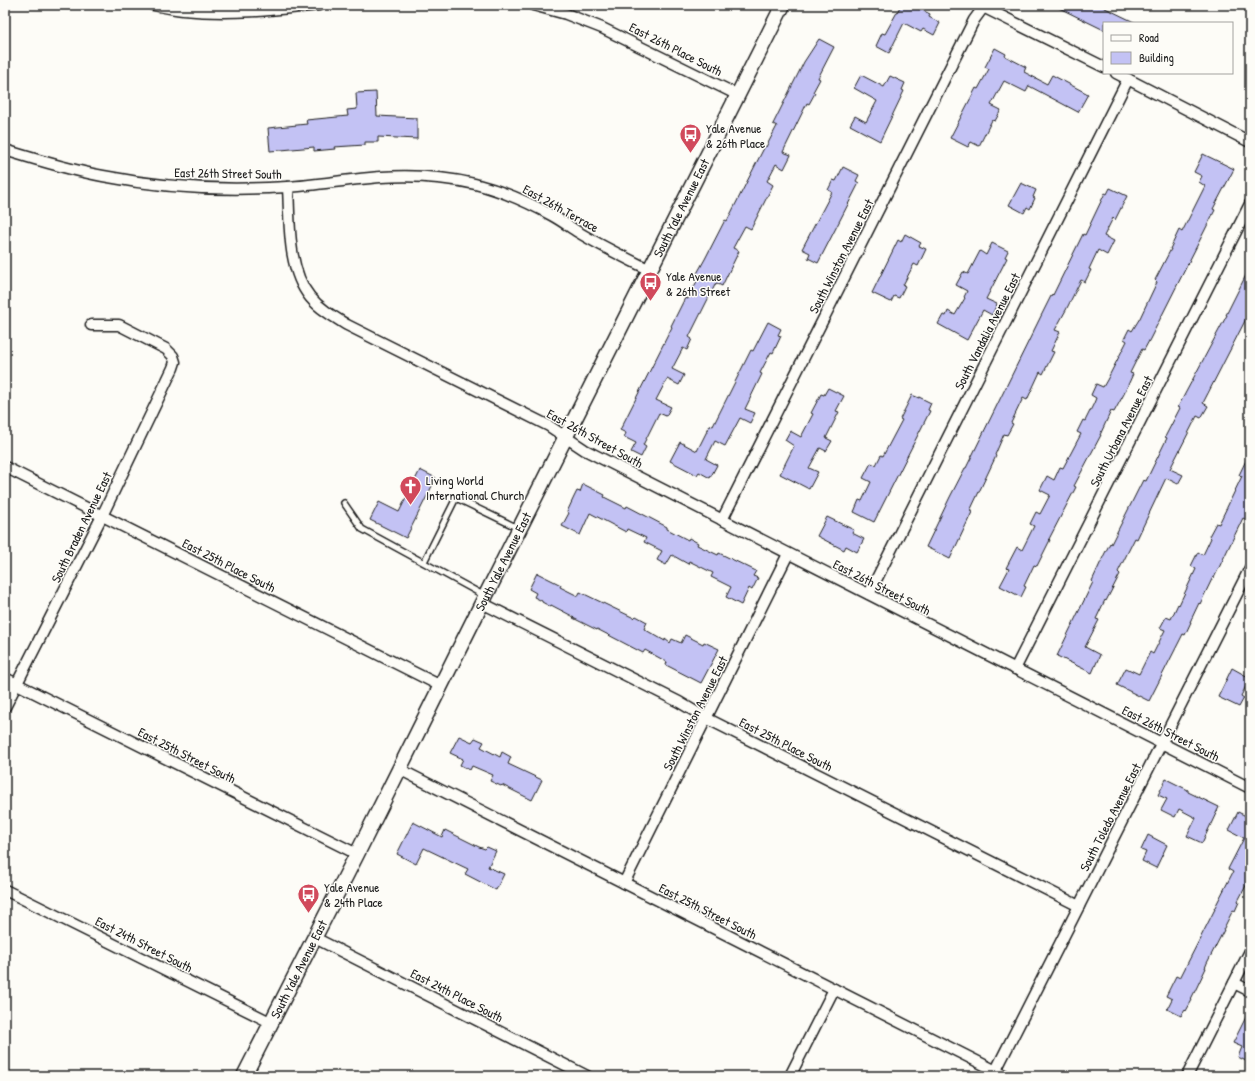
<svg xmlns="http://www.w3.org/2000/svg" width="1255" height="1081" viewBox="0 0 1255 1081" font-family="'Patrick Hand',sans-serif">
<rect width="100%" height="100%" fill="#fdfcf7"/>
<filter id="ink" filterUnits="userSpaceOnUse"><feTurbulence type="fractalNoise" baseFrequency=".025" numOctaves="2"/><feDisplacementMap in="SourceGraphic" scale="8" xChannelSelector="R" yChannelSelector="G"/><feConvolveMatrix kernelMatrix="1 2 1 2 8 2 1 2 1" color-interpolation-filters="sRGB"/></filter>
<g filter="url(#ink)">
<g fill="#c3c2f4" stroke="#1c1c1c">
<polygon points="901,5 912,5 930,14 929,17 940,23 934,35 923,29 921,32 904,23 889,53 876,46 882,33 885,34"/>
<polygon points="1053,5 1099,5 1136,23 1104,23 1104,30"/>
<polygon points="819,39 834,47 818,78 820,79 813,92 815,93 809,104 807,103 783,152 791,155 784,169 776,164 767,181 773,185 751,229 745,226 733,248 739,251 722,286 716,283 689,337 692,339 687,350 683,348 672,369 684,375 679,385 667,379 656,400 671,407 666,416 659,413 643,445 646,447 641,457 631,452 636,443 624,437 626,433 620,430 672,327 671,326 685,298 688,299 698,279 695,277 705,259 725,220 727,221 765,146 766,147 777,126 773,124 804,62"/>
<polygon points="995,48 1006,54 1005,56 1026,67 1024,72 1047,84 1052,75 1088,94 1078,112 1029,86 1026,92 1004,81 991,105 1001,110 995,121 992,120 979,146 971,142 968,147 950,138 976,88 978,89 989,69 985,67"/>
<polygon points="861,75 884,87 890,76 905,83 902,90 904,91 880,141 850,125 855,116 866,122 877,101 854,88"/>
<polygon points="376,92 377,116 417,118 417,139 378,137 378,142 365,142 365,145 334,147 335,149 314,151 314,147 270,151 268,128 307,124 306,120 348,116 347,110 357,109 356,93"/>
<polygon points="1203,154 1234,169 1213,209 1215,210 1150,339 1144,350 1142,349 1130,373 1133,374 1124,394 1114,412 1111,411 1100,435 1101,435 1074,486 1076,487 1049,539 1050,540 1037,566 1034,565 1024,586 1026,587 1021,597 1000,586 1009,569 1006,568 1017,547 1022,550 1034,526 1030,524 1036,512 1040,514 1050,495 1040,490 1047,476 1054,480 1060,467 1063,468 1081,434 1077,432 1083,420 1085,421 1094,403 1096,398 1091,395 1096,384 1103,387 1107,380 1127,341 1124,339 1129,329 1132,331 1140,318 1157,282 1155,280 1171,249 1170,249 1179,230 1182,232 1205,186 1199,182 1202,176 1194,172"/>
<polygon points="843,167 859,175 856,181 859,183 818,263 808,258 810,253 802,249 832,192 828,190 833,180 836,181"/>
<polygon points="1021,183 1036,190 1033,197 1035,198 1030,209 1027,207 1024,213 1009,205"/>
<polygon points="1110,188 1127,196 1115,220 1113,218 1104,236 1114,241 1107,255 1098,250 1089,269 1091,270 1085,282 1081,280 1066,310 1055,330 1060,332 1051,351 1054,352 1043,374 1040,372 1027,400 1023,398 1011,423 1013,424 1007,435 1004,434 995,455 996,456 970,511 972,512 950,559 926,547 950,497 965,468 966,468 1042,314 1052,294 1053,295 1083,234 1085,235 1105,193 1107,194"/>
<polygon points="905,234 921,243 919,246 926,249 918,266 914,264 903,285 905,286 899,298 894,296 891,302 872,293 898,240 901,242"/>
<polygon points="992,243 1008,251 1005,257 1007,258 986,299 997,304 992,315 983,310 967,340 938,324 943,315 946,316 948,311 955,315 965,298 964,297 967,291 956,285 963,272 968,274 980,251 986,255"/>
<polygon points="1250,267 1250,308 1246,316 1247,317 1203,403 1208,406 1201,418 1197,416 1170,469 1183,475 1178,484 1166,478 1137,539 1135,538 1118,572 1120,574 1106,601 1105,600 1096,619 1099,620 1085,647 1100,655 1092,673 1057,656 1093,582 1092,581 1104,555 1110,543 1111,544 1143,480 1146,481 1167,438 1165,437 1180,408 1178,407 1227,315 1226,315"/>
<polygon points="768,322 781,329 778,335 781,336 773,353 771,352 760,373 762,374 745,409 755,413 750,423 740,418 725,446 715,441 706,459 717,465 710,478 699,472 697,475 670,461 680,442 697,451 710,425 713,426 751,350 753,351"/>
<polygon points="828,388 844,396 836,411 839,412 826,438 832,441 826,451 820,448 809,468 818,472 809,489 780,474 794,446 785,440 790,431 801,437 813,414 811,413 821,394 824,395"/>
<polygon points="912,395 919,398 919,397 931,403 928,410 930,411 874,522 854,512 859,500 862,501 871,482 863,478 871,463 876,465 881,455 883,456 902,420 900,419"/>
<polygon points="1250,452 1250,522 1243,518 1214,578 1213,577 1200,604 1199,603 1190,622 1191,622 1185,635 1183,634 1181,638 1149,701 1117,685 1126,668 1139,674 1150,652 1153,654 1165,630 1160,628 1166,617 1171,619 1178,604 1179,605 1196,569 1191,566 1198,552 1203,555 1211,538 1209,536 1216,523 1219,524 1242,476 1239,475"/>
<polygon points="420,470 436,478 406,538 370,520 379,502 399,512"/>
<polygon points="583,484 605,495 604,497 626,508 627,506 667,527 667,529 688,540 689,538 698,543 697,545 718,555 719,553 756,571 753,576 758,578 752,590 749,588 741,605 726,597 731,587 711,577 713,573 689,561 688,564 672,555 666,565 657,560 662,551 644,542 646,538 627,529 626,532 590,513 580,535 562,526 569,513 567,512 574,497 577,491 580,492"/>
<polygon points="827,517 854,530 852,533 864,539 857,552 846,546 844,550 817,536"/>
<polygon points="537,573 561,585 560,587 578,596 580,592 634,618 636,616 647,622 644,629 665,641 665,639 670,643 672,639 681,643 685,635 703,644 704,642 719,649 701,683 666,665 667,662 645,650 643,653 597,629 597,630 573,618 574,617 551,605 551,607 542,602 542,601 534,597 536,593 529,589"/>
<polygon points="1232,668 1250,678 1241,696 1244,698 1239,707 1218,697"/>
<polygon points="459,736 472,742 475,738 484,742 481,747 500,757 502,752 511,757 508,764 542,780 532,800 502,785 501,786 490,781 493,775 472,766 470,770 460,765 463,759 450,753"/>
<polygon points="1166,779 1188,790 1188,792 1219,807 1202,843 1187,836 1196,818 1179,809 1175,817 1161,810 1167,799 1158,795"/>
<polygon points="1238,812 1250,818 1250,878 1238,901 1239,902 1235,911 1233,910 1223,930 1224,930 1207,963 1205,968 1206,968 1196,989 1191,999 1192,1000 1186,1011 1185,1010 1181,1016 1167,1009 1172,999 1166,996 1176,976 1180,978 1215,909 1214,909 1233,872 1228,869 1244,838 1229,830"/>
<polygon points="413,822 442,837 445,830 479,847 485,849 487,847 496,851 488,867 504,874 496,890 465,874 468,869 424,848 416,864 397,854"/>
<polygon points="1148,835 1167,845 1156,868 1142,861 1146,852 1141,850"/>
<polygon points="1250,1009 1250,1063 1238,1057 1242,1047 1233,1043"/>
</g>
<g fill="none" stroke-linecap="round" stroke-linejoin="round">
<defs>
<g id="service">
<polyline points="344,503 362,529 485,596"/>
<polyline points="424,562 456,498 518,528"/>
</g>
<g id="minor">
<path d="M153,5c10,2 20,4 30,5 46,5 91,0 136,-5"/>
<polyline points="533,5 566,14 602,28 738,95"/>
<polyline points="979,5 1104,67"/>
<polyline points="1116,73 1250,142"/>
<path d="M5,150c32,10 65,20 98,26 60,12 123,15 184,11 32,-2 63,-8 94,-10 31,-2 64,0 94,7 28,7 53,18 78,32 9,5 17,11 25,16 23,14 48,26 72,38"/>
<path d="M288,187c2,34 -1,82 22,110 10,12 24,20 37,28l202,101 36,24 665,338"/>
<polyline points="5,467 441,686"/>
<polyline points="722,520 974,20 985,5"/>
<polyline points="869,594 1128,79"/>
<polyline points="482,603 679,702 706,718 1079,906"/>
<polyline points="1015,669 1250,204"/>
<polyline points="5,678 357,854"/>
<polyline points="5,707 102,516 173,368 175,362 173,356 166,349 119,325 91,325"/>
<polyline points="399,769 1006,1076"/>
<polyline points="624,883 788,554"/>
<polyline points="5,890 272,1023"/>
<polyline points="315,938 587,1076"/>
<polyline points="1234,983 1250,991"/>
<polyline points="790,1076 834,989"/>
<polyline points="993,1076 1250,568"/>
<polyline points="1187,1076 1250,951"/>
</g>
<g id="secondary">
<path id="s1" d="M244,1076l113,-222 125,-251 301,-598"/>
</g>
</defs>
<use href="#service" stroke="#1c1c1c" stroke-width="8"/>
<use href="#minor" stroke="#1c1c1c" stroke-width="13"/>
<use href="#secondary" stroke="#1c1c1c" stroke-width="17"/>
<use href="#service" stroke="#fdfcf7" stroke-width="5"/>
<use href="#minor" stroke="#fdfcf7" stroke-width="10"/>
<use href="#secondary" stroke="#fdfcf7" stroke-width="14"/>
</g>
</g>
<defs>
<symbol id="bus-pin" viewBox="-11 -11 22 30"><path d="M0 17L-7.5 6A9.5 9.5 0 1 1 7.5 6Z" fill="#d1495b" stroke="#fdfcf7"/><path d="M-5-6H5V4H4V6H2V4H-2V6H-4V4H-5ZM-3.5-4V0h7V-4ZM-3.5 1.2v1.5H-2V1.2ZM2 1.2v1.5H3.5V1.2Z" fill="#fff"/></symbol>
<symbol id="church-pin" viewBox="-11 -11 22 30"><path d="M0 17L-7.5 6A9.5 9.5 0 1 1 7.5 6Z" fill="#d1495b" stroke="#fdfcf7"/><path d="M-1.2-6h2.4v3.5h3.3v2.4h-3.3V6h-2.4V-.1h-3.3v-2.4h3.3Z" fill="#fff"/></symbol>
</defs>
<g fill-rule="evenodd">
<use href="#bus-pin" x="678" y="122" width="25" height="34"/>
<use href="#bus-pin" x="638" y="270" width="25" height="34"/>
<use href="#church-pin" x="398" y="474" width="25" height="34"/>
<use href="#bus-pin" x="296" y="882" width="25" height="34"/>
</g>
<g text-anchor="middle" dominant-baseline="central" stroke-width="3" stroke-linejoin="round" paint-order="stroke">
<g font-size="13" fill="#1c1c1c" stroke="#fdfcf7">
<text transform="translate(676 49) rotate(27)">East 26th Place South</text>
<text transform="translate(228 173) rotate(1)">East 26th Street South</text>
<text transform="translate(561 208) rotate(29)">East 26th Terrace</text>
<text stroke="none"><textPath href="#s1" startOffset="972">South Yale Avenue East</textPath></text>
<text transform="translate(841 256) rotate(-63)">South Winston Avenue East</text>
<text transform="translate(987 331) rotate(-63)">South Vandalia Avenue East</text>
<text transform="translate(1121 431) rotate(-63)">South Urbana Avenue East</text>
<text transform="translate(595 438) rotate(29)">East 26th Street South</text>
<text transform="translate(81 527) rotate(-64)">South Braden Avenue East</text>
<text stroke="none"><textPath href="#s1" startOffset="576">South Yale Avenue East</textPath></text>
<text transform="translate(229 565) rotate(27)">East 25th Place South</text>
<text transform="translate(882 587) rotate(27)">East 26th Street South</text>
<text transform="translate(695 713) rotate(-63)">South Winston Avenue East</text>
<text transform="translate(1171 733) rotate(27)">East 26th Street South</text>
<text transform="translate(786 744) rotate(27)">East 25th Place South</text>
<text transform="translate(187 755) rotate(27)">East 25th Street South</text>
<text transform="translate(1110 817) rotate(-63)">South Toledo Avenue East</text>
<text transform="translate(708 911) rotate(27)">East 25th Street South</text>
<text transform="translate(144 944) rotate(27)">East 24th Street South</text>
<text stroke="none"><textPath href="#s1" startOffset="120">South Yale Avenue East</textPath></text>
<text transform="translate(457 995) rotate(27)">East 24th Place South</text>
</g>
<g font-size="13" fill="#1c1c1c" stroke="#fdfcf7" text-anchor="start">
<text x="706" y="128">Yale Avenue<tspan x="706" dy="15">&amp; 26th Place</tspan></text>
<text x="666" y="276">Yale Avenue<tspan x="666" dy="15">&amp; 26th Street</tspan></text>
<text x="426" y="480">Living World<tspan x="426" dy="15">International Church</tspan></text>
<text x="324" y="887">Yale Avenue<tspan x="324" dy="15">&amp; 24th Place</tspan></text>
</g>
</g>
<rect width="1255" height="1081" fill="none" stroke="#fdfcf7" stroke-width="20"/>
<rect x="10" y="10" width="1235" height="1061" fill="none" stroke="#1c1c1c" stroke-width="1.5" filter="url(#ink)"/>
<rect x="1103" y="22" width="130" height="52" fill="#fdfcf7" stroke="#a3a29f"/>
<rect x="1111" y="35" width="20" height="6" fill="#fdfcf7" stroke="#a3a29f"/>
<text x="1139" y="42" font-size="12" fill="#1c1c1c">Road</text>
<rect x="1111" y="52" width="20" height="12" fill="#c3c2f4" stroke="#a3a29f"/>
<text x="1139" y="62" font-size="12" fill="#1c1c1c">Building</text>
</svg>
